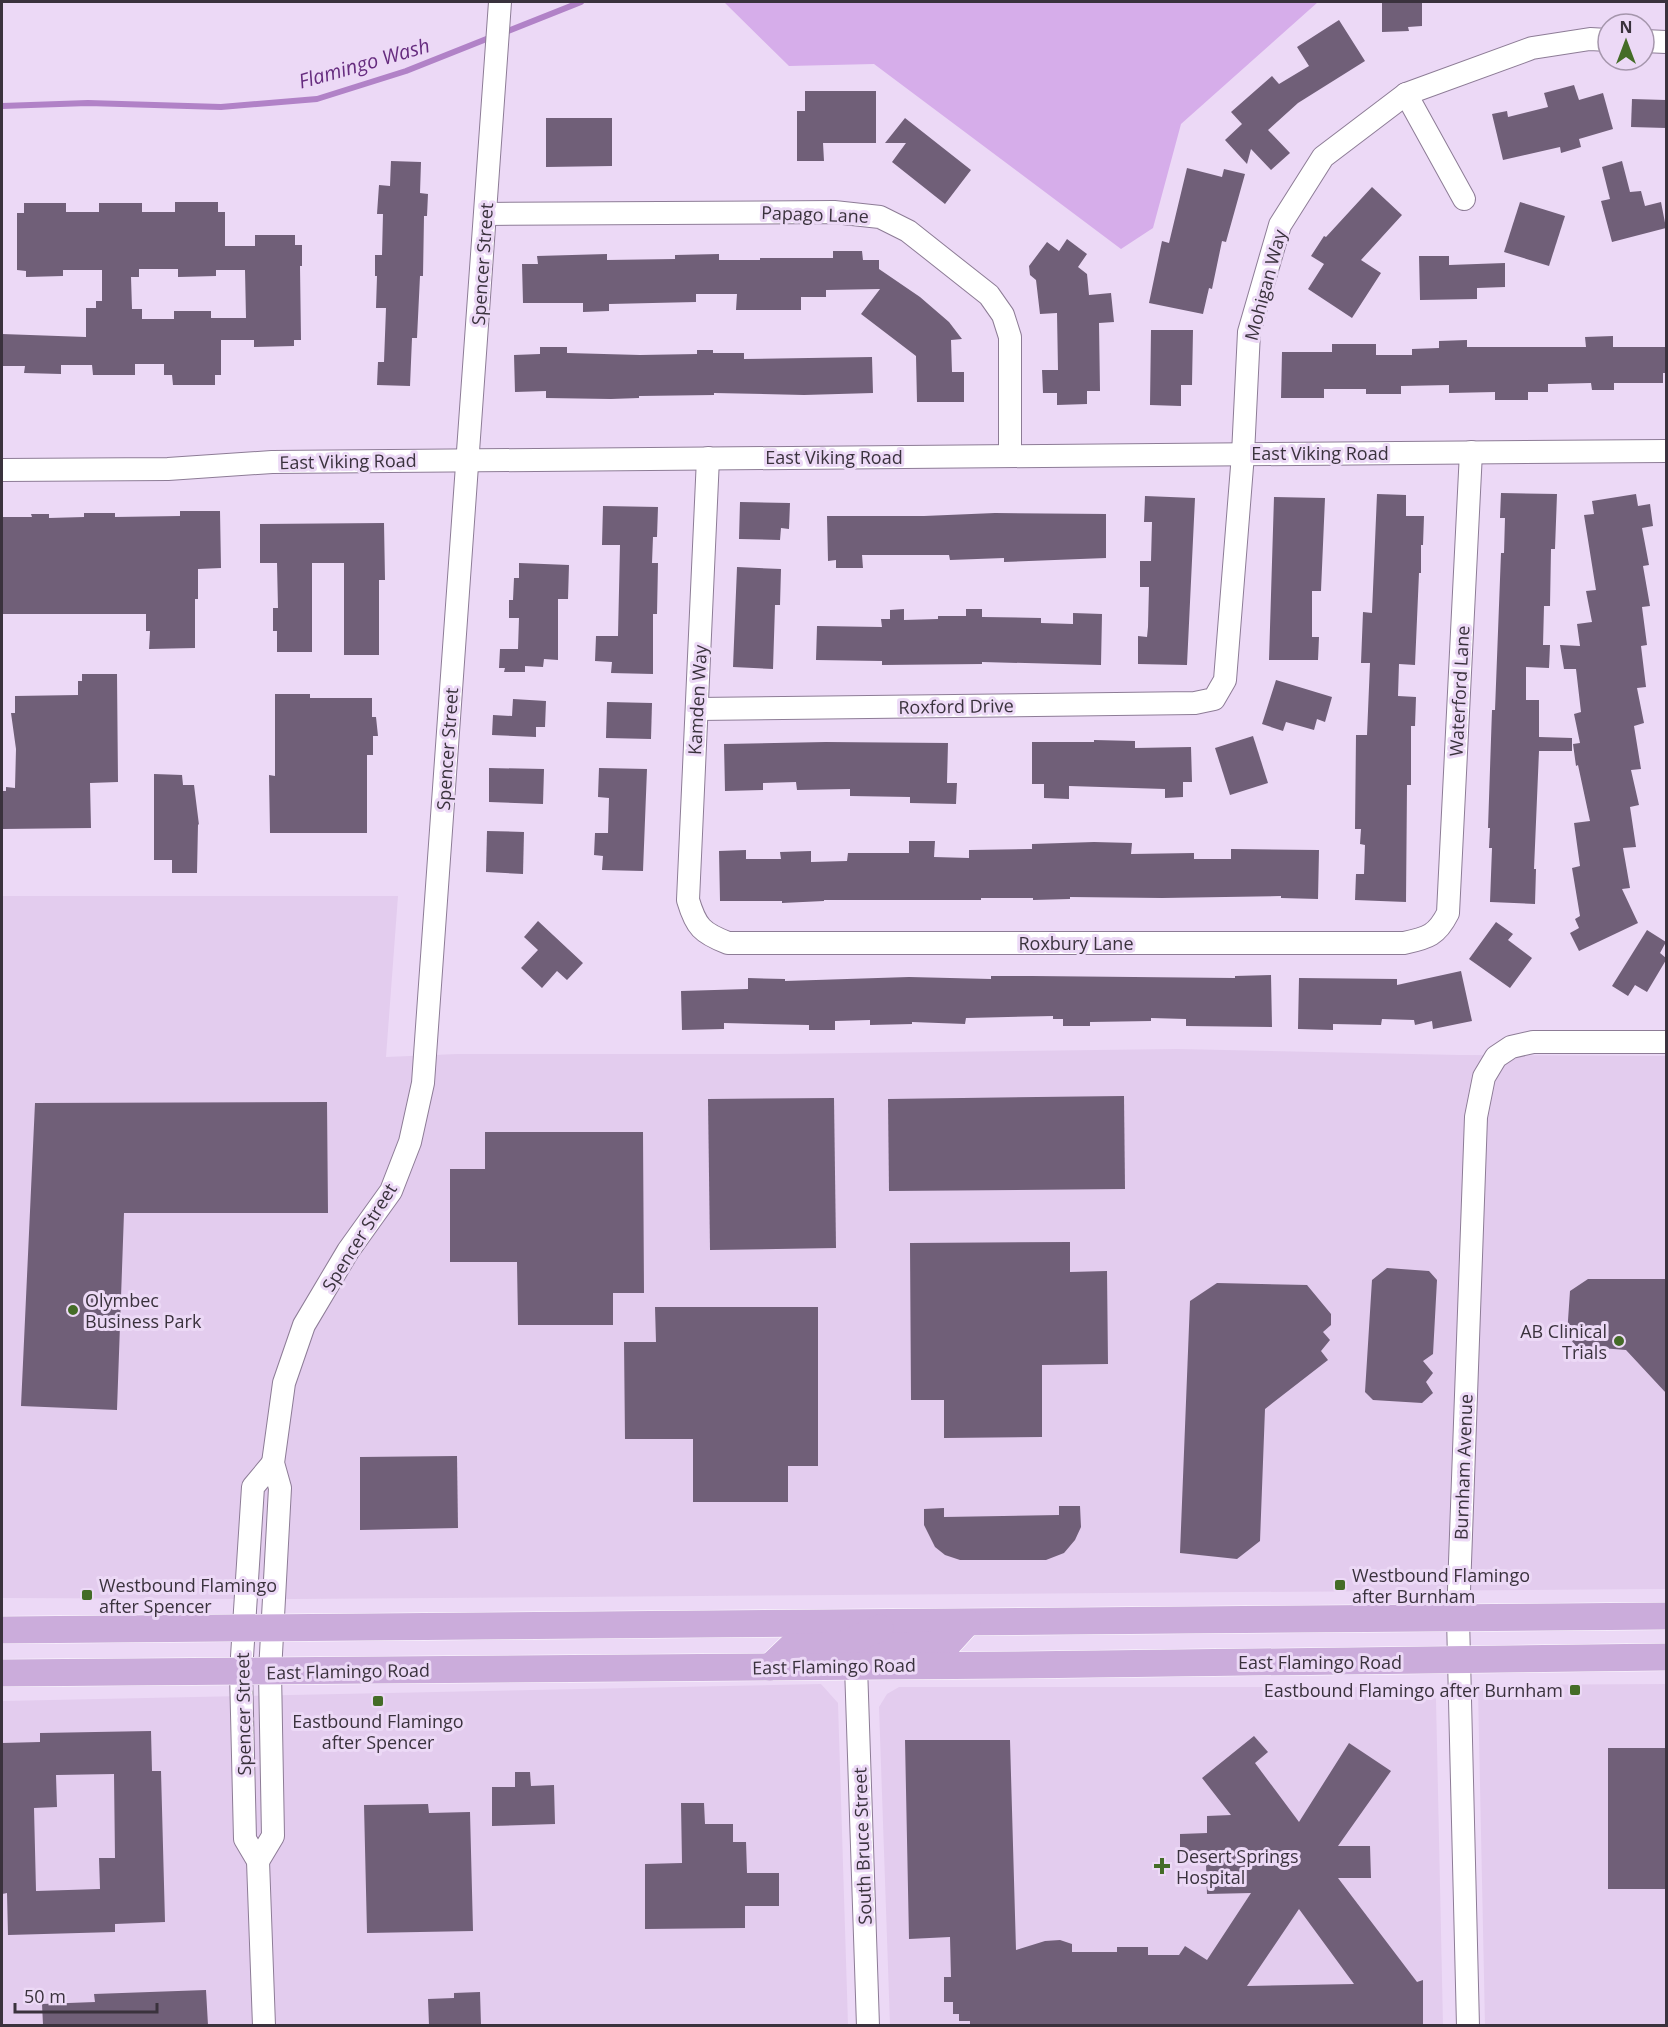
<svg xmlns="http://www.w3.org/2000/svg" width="1668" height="2027" viewBox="0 0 1668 2027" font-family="'Open Sans',sans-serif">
<rect width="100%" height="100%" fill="#ecd9f6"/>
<g fill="#e3ccee">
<polygon points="2,896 398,896 386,1057 457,1054 777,1054 1177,1049 1459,1055 1666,1056 1666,1589 291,1599 2,1598"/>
<polygon points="821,1684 838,1703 848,2025 2,2025 2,1701"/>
<polygon points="1666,1684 1666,2025 1485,2025 1478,1689 1495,1685"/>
<polygon points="899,1687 1416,1687 1429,1690 1436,1699 1443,2025 890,2025 879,1707 887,1694"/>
</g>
<polygon fill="#d6adea" points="724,2 1318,2 1181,124 1153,228 1121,249 874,64 789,66"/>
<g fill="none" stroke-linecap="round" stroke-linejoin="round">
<g stroke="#b182c7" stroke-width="6">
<polyline points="503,33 581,2"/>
<polyline points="2,106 88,103 221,107 317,99 406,71 494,36"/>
</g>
</g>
<g fill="#705f78" fill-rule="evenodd">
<polygon points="1382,2 1422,2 1422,26 1408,27 1409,31 1382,32"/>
<polygon points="1339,20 1365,61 1298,103 1268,130 1290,153 1271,170 1251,149 1247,164 1225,140 1242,124 1231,112 1272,76 1279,84 1309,66 1297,47"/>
<polygon points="1574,85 1579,100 1603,93 1613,129 1579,139 1581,147 1561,153 1560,147 1503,160 1492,114 1507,111 1508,117 1548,107 1544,93"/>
<polygon points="805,91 876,91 876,143 823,143 824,161 797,161 797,111 805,111"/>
<polygon points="1632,99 1666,100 1666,128 1631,127"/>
<polygon points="546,118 612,118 612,166 546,167"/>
<polygon points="905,118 971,170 945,204 892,162 906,143 885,143"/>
<polygon points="391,161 421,162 420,193 428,194 427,216 424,216 423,276 420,276 417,338 412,338 410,386 377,385 378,362 384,362 386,308 376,308 377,276 375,276 375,255 382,255 383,214 377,214 379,185 390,186"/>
<polygon points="1622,161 1630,192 1641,191 1645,206 1661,202 1666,228 1612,242 1601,201 1610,199 1602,167"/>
<polygon points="1187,168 1222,177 1224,169 1245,174 1226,242 1222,241 1212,289 1209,288 1203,314 1149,303 1162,241 1169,243"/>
<polygon points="1372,187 1402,215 1361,260 1381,273 1352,318 1308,289 1324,264 1311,256 1324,236 1326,237"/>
<path d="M175,202h43v10h7v34h30v-11h40v10h7v21h-2l1,74h-7v6l-40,1v-7h-33v35h-6v10h-42l-1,-10h-8v-11h-29v11h-42l-1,-10h-31v9l-37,-1 1,-7h-23v-32l84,3v-29h10v-7h6v-31h-39v6l-37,1v-6l-9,-1v-57h7v-10h42v9h33v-9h43v9h33zM139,269h39v8l38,-1v-6h29l1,48h-35v-7h-37v8h-32v-10h-10l-1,-32h8z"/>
<polygon points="1520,202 1565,216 1549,266 1504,252"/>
<polygon points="1067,239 1087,254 1078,267 1087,274 1089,295 1111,293 1114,322 1099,323 1100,391 1087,391 1087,404 1057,405 1057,393 1043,393 1042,370 1058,370 1057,313 1040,314 1036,280 1030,275 1029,266 1047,242 1059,251"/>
<polygon points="833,251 862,251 863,260 879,260 879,269 920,297 949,322 962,339 951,340 952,372 964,372 964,402 917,402 916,356 861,314 880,289 826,290 826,297 801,297 801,310 736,310 737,294 696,294 696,302 609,304 609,311 583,312 583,303 523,303 522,264 538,264 537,256 607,254 607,260 675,259 675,255 719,254 719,260 760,260 760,258 833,258"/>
<polygon points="1419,256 1449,256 1449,265 1505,263 1505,287 1477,288 1477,299 1420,300"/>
<polygon points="1151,330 1193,330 1192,385 1181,385 1181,406 1150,405"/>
<polygon points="1613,336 1613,347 1666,347 1666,373 1663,373 1663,383 1614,383 1614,390 1592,390 1591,383 1548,384 1548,392 1528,392 1528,400 1495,400 1495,392 1449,393 1449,385 1401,386 1401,394 1366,394 1366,389 1324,389 1324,398 1281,398 1282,352 1332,352 1332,344 1376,344 1376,355 1412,355 1412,349 1439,348 1439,341 1467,340 1467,347 1586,347 1585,337"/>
<polygon points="540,347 567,347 567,353 640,355 697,354 697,350 713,350 713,353 744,353 744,359 872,357 873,393 804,395 714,393 714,395 639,396 639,398 611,399 546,398 546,391 515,392 514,355 540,354"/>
<polygon points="1501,493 1557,494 1555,549 1551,549 1550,606 1544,606 1543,645 1550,645 1549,668 1526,667 1526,700 1539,700 1539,737 1572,738 1572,751 1539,751 1534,869 1536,869 1535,904 1490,902 1492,848 1489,848 1490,828 1488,828 1492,710 1495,710 1501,553 1504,553 1505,518 1500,518"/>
<polygon points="1377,494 1406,495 1406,516 1424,516 1423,545 1421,545 1421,573 1419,573 1415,665 1399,664 1398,696 1416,697 1415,726 1411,726 1411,785 1407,785 1406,902 1355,900 1356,874 1364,874 1365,845 1360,844 1361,829 1355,829 1356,735 1367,735 1370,663 1361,663 1363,612 1372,613"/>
<polygon points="1636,494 1638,506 1650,504 1653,526 1642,528 1649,565 1643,566 1650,606 1642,607 1647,645 1641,646 1646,687 1637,688 1644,723 1634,726 1641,769 1631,770 1639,805 1630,807 1636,847 1623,848 1630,888 1622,889 1638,923 1579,951 1570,933 1579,928 1575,919 1580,916 1572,868 1580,866 1574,823 1590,821 1578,765 1576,766 1573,744 1580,743 1574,714 1581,712 1576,669 1564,669 1560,645 1580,646 1577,624 1592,622 1586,591 1596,590 1584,515 1594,514 1592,501"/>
<polygon points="1145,496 1195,498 1187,665 1138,664 1138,636 1147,637 1148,627 1149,587 1140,587 1140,561 1151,561 1152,522 1144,522"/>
<polygon points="1274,497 1325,498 1321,591 1312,591 1312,637 1319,637 1318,660 1269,660"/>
<polygon points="740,502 790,503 789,529 781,528 780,540 739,539"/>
<polygon points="603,506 658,507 657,537 653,537 652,563 658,563 657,614 653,614 653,674 611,673 612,662 595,661 596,636 618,636 620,545 602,545"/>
<polygon points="180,511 220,511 221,568 198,569 198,599 195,599 195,648 149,649 150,631 146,631 146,614 2,614 2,517 32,517 31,514 49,514 49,518 84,517 84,513 115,513 115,517 180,516"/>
<polygon points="995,513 1106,514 1106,558 1004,562 1004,558 950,560 949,555 862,555 863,568 836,568 836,560 828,561 827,516 924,516"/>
<polygon points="384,523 385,580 379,580 379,655 344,655 344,563 312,563 312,652 277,652 277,631 273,631 273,608 278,608 277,563 260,563 260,524"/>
<polygon points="519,563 569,565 568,599 558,599 558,660 544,659 543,667 525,666 525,672 504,672 505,668 499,668 500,649 518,649 519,618 509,618 509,600 513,600 514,578 519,578"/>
<polygon points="737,567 781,569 780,605 775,605 773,669 733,667"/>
<polygon points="904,609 904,620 938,619 938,616 966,616 966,609 982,609 982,617 1041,618 1041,623 1073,624 1073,613 1102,614 1101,665 982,662 982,664 882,665 882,661 816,660 817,626 882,627 881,619 890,619 890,610"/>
<polygon points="82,674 117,674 118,782 90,783 91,828 2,829 2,791 6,791 6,787 15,788 16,749 11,713 15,713 15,696 78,695 78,681 82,681"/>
<polygon points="1276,680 1332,697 1325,722 1317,719 1314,730 1286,722 1283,731 1262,724"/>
<polygon points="275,694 310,694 310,698 372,698 372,717 376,717 378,736 373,736 373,755 367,755 367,833 270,833 269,775 275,776"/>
<polygon points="513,699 546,701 545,727 536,727 536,737 492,735 493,715 512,716"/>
<polygon points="607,702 652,703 651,739 606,738"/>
<polygon points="1253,736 1268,783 1230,795 1215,748"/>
<polygon points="1094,740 1135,741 1135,748 1191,747 1192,782 1183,782 1183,797 1165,798 1165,789 1069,786 1069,799 1044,798 1044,784 1032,784 1032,742 1094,742"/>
<polygon points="826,742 948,743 947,783 957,783 956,804 910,803 910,797 850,796 850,789 797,790 796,782 763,783 763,790 725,791 724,744"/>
<polygon points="489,768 544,769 543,804 489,802"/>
<polygon points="599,768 647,769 643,871 602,870 603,856 594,855 595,833 608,833 609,798 598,797"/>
<polygon points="154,774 182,775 183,785 194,785 199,825 198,824 197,873 172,873 172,860 154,860"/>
<polygon points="487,831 524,832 523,874 486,872"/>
<polygon points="909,841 935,841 934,857 969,858 969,850 1032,849 1032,844 1094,842 1132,843 1131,854 1194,853 1194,859 1231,859 1231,849 1319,850 1318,899 1281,898 1281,896 1162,898 1070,897 1070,899 1033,900 1033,898 981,898 981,900 824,900 824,901 782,903 782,901 720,901 719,851 746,850 746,859 781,859 780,852 811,851 811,862 847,861 848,853 909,853"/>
<polygon points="538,921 583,963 567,980 557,971 542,988 521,968 538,950 524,937"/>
<polygon points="1496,922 1513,934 1508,940 1532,958 1510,988 1469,959"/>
<polygon points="1647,930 1666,942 1660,953 1666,958 1666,960 1647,992 1635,985 1628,996 1612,986"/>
<polygon points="1461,971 1472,1021 1433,1029 1432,1021 1415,1025 1414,1020 1382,1019 1381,1025 1333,1024 1333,1030 1298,1029 1299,978 1397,979 1397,985"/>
<polygon points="1271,975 1272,1027 1186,1026 1186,1019 1151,1018 1151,1021 1090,1022 1090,1026 1063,1026 1063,1019 1053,1019 1053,1016 966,1018 965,1024 912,1022 912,1024 870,1025 870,1020 835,1021 835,1030 809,1030 809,1025 724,1023 724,1029 682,1030 681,991 748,989 748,978 785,979 785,981 909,977 991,979 991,976 1032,976 1235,978 1235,976"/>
<polygon points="1124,1096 1125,1189 889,1191 888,1099"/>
<polygon points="834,1098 836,1248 710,1250 708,1099"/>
<polygon points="327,1102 328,1213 124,1213 117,1410 21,1406 35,1103"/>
<polygon points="485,1132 643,1132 644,1293 613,1293 613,1325 518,1325 517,1262 450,1262 450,1169 485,1169"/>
<polygon points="1070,1242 1070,1272 1107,1271 1108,1364 1042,1365 1042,1437 944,1438 944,1400 911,1400 910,1243"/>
<polygon points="1387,1268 1429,1271 1437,1280 1433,1354 1423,1361 1433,1373 1426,1382 1433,1393 1422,1403 1373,1400 1365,1392 1372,1280"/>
<polygon points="1588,1279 1666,1279 1666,1393 1626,1350 1576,1346 1567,1335 1570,1291"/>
<polygon points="1217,1283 1307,1285 1331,1314 1331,1325 1323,1332 1330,1340 1321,1351 1328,1360 1265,1409 1260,1541 1237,1559 1180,1553 1190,1301"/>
<polygon points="655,1307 818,1307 818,1466 788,1466 788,1502 693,1502 693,1439 625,1439 624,1342 656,1342"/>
<polygon points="457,1456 458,1528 360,1530 360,1457"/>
<polygon points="1059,1506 1080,1506 1081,1527 1075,1540 1064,1553 1046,1560 960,1560 945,1555 935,1547 924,1525 924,1509 944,1508 944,1517 1059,1515"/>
<path d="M151,1731l1,40h9l4,151 -50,2v8l-107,3 -1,-42 -5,1v-151l38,-1v-9zM114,1774l1,84h-16l1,31 -64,2 -2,-83 23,-1 -1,-32z"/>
<path d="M1254,1736l14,16 -13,11 44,59 50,-79 42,28 -53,75h32l1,32h-33l79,104 6,-2v45h-453v-4h-11v-7h-6v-12h-9v-25h7l-1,-40 -41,2 -4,-199h105l6,210 29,-9 15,-1 12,4v8h45v-5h31v8h31l6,-9 22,14 44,-67 -44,1 -1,-29h-15l-1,-10h-10v-21l27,-1v-17l24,-1 -29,-37zM1299,1909l55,75 -107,2z"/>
<rect x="1608" y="1748" width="58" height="141"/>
<polygon points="515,1772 530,1772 531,1786 554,1785 555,1824 492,1826 492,1787 515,1787"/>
<polygon points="681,1803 704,1803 705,1824 733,1824 733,1842 746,1842 747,1873 779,1873 779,1906 745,1906 745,1928 645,1929 645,1864 682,1863"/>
<polygon points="428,1804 429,1813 470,1812 473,1931 367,1933 364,1805"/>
<polygon points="206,1990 208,2025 43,2025 42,2004 95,2002 94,1994"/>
<polygon points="480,1992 481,2025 429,2025 428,1999 454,1998 454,1993"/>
</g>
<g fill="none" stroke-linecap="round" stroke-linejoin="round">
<defs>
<g id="minor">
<polyline points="1644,41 1666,42"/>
<polyline points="1406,94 1464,199"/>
<polyline points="486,214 834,212 880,217 908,231 989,295 1003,315 1010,337 1010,456"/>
<path d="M708,458l-20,442c8,27 14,33 40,43h676c24,-5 33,-8 44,-30l23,-461"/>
<polyline points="2,470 168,469 272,462 1666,451"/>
<polyline points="697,709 1195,703 1214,699 1225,680 1243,454 1249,332 1280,225 1323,157 1406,94 1532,48 1590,39 1608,40"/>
<polyline points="856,1666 868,2026"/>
<polyline points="258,1861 273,1836 270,1672 280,1488 273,1463 284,1383 304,1325 348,1251 391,1191 410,1142 423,1083 500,2"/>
<polyline points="264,2026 258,1861 245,1839 241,1672 253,1487 273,1463"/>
<polyline points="1468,2026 1458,1618 1476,1117 1484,1077 1496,1057 1511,1047 1533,1042 1666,1042"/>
</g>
<g id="major">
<polyline points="2,1630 1666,1616"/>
<polyline points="856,1666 889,1646 947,1645 967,1623"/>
<polyline points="770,1667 791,1647 840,1646 880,1628"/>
<polyline points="2,1673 1019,1665 1666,1657"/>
</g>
</defs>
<use href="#minor" stroke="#8d7c96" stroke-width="24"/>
<use href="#major" stroke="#fff" stroke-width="28"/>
<use href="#minor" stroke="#fff" stroke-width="22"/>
<use href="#major" stroke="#cbacdb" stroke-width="27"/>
</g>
<g fill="#446c27" stroke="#ecd9f6" stroke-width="2">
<circle cx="73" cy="1310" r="6"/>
<circle cx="1619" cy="1341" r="6"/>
<rect x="1334" y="1579" width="12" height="12" rx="3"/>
<rect x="81" y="1589" width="12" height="12" rx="3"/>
<rect x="1569" y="1684" width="12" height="12" rx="3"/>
<rect x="372" y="1695" width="12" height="12" rx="3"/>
<path d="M1159 1857h6v6h6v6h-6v6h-6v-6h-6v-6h6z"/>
</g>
<g text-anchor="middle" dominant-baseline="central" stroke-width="6" stroke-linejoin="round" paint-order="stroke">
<g font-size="18" fill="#3a323d" stroke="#ecd9f6">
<text transform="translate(815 214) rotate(2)">Papago Lane</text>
<text transform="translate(482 264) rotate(-86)">Spencer Street</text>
<text transform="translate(1265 285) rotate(-75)">Mohigan Way</text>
<text x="1320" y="453">East Viking Road</text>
<text x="834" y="457">East Viking Road</text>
<text transform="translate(348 461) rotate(-1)">East Viking Road</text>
<text transform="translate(1459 691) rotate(-87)">Waterford Lane</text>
<text transform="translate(697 700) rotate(-87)">Kamden Way</text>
<text transform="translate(956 706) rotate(-1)">Roxford Drive</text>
<text transform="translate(447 749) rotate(-86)">Spencer Street</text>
<text x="1076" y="943">Roxbury Lane</text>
<text transform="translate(359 1237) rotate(-58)">Spencer Street</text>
<text transform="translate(1463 1467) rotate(-88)">Burnham Avenue</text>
<text x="1320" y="1662">East Flamingo Road</text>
<text transform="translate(834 1666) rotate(-1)">East Flamingo Road</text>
<text transform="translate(348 1671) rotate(-1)">East Flamingo Road</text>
<text transform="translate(243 1714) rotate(-91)">Spencer Street</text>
<text transform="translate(862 1846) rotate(-92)">South Bruce Street</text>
</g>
<g font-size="18" fill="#3a323d" stroke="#ecd9f6" text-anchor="start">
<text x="85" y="1300">Olymbec<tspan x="85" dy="21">Business Park</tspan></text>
<text x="1607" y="1331" text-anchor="end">AB Clinical<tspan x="1607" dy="21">Trials</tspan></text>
<text x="1352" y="1575">Westbound Flamingo<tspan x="1352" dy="21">after Burnham</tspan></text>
<text x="99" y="1585">Westbound Flamingo<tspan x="99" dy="21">after Spencer</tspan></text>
<text x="1563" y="1690" text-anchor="end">Eastbound Flamingo after Burnham</text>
<text x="378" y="1721" text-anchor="middle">Eastbound Flamingo<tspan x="378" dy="21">after Spencer</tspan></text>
<text x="1176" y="1856">Desert Springs<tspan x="1176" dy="21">Hospital</tspan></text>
</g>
<g font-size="20" font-style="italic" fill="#662c7f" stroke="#ecd9f6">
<text transform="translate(364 63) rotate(-16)">Flamingo Wash</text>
</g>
</g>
<rect width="1668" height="2027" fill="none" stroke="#3a323d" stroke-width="6"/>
<g transform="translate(1626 42)"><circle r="28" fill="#ecd9f6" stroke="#a596ac" stroke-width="1.5"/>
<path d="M0-4.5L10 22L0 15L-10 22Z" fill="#446c27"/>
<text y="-9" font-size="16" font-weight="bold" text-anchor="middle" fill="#3a323d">N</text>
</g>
<path d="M15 2003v9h142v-9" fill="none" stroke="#3a323d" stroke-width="3"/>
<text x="24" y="2003" font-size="18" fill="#3a323d" stroke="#ecd9f6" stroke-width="4.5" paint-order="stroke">50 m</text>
</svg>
